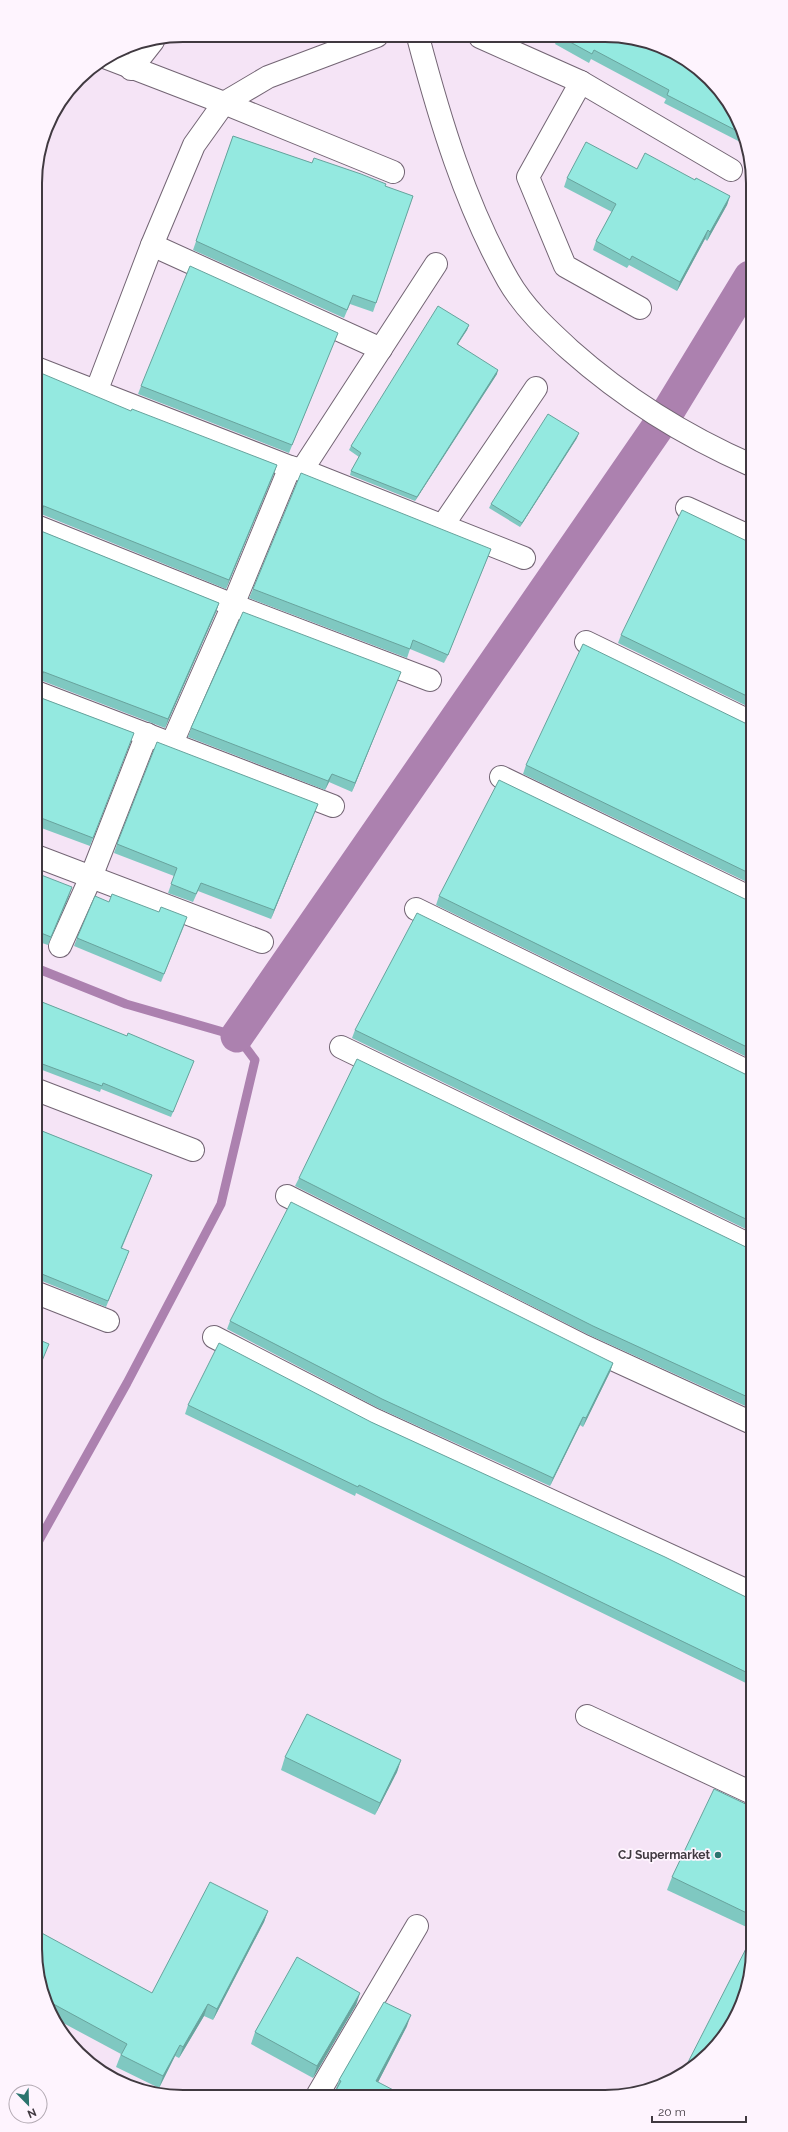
<svg xmlns="http://www.w3.org/2000/svg" width="788" height="2132" viewBox="0 0 788 2132" font-family="Raleway,sans-serif">
<rect width="100%" height="100%" fill="#f5e4f6"/>
<g fill="none" stroke-linecap="round" stroke-linejoin="round">
<polyline stroke="#ac81af" stroke-width="9" points="36,968 126,1004 237,1036 255,1060 221,1204 127,1383 37,1544"/>
<polyline stroke="#ac81af" stroke-width="33" points="237,1036 666,415 750,277"/>
<defs>
<g id="minor">
<path d="M418,37c22,83 47,167 90,243 16,28 39,49 62,70 54,48 115,86 181,115"/>
<polyline points="480,37 581,82 731,170"/>
<polyline points="107,58 224,103 393,172"/>
<polyline points="131,69 153,41"/>
<polyline points="581,82 528,177 565,266 640,308"/>
<polyline points="152,245 381,349"/>
<polyline points="36,368 290,467 302,470 524,558"/>
<polyline points="96,392 152,245 194,145 224,103 268,77 377,36"/>
<polyline points="302,470 436,264"/>
<polyline points="687,508 751,537"/>
<polyline points="443,525 536,388"/>
<polyline points="36,526 233,605 430,680"/>
<polyline points="586,642 751,722"/>
<polyline points="36,692 333,806"/>
<polyline points="172,743 233,605 290,467"/>
<polyline points="501,777 751,898"/>
<polyline points="36,856 262,942"/>
<polyline points="416,909 751,1073"/>
<polyline points="60,946 91,877 147,734"/>
<polyline points="341,1047 752,1246"/>
<polyline points="37,1090 193,1150"/>
<polyline points="287,1196 584,1346 752,1423"/>
<polyline points="37,1293 108,1321"/>
<polyline points="214,1337 373,1419 752,1593"/>
<polyline points="587,1716 752,1793"/>
<polyline points="318,2094 417,1926"/>
</g>
</defs>
<use href="#minor" stroke="#736574" stroke-width="24"/>
<use href="#minor" stroke="#fff" stroke-width="22"/>
</g>
<g fill="#7fc8c1">
<polygon points="547,37 634,38 738,117 748,146 664,103 666,99 591,59 589,63 555,44 556,42"/>
<polygon points="233,136 312,163 413,196 373,312 350,304 344,318 193,250"/>
<polygon points="637,169 695,180 730,196 727,205 707,241 705,239 677,291 629,265 627,268 593,250 596,241 612,212 564,187 567,178"/>
<polygon points="469,325 467,330 458,344 497,374 415,501 350,475 351,471 359,457 349,450 351,446"/>
<polygon points="334,342 289,453 138,394 141,386"/>
<polygon points="131,411 277,465 226,589 41,514 36,514"/>
<polygon points="577,438 520,527 489,508 491,504"/>
<polygon points="36,529 219,603 216,612 165,728 40,680 36,680"/>
<polygon points="751,543 751,708 618,643 621,635"/>
<polygon points="491,549 444,663 410,649 407,658 249,598 253,589"/>
<polygon points="397,681 352,792 329,782 325,790 188,737 191,728"/>
<polygon points="36,696 134,733 90,846 36,826"/>
<polygon points="749,725 751,725 751,884 523,774 526,765"/>
<polygon points="318,804 271,919 198,891 193,902 168,893 174,876 114,853 117,844"/>
<polygon points="36,873 69,896 48,945 36,941"/>
<polygon points="439,896 751,901 751,1059 436,905"/>
<polygon points="109,902 184,926 161,982 74,946 77,938"/>
<polygon points="37,1000 127,1036 194,1061 171,1117 101,1089 100,1092 37,1068"/>
<polygon points="355,1030 751,1076 752,1232 352,1038"/>
<polygon points="37,1129 152,1175 122,1248 127,1257 106,1307 37,1279"/>
<polygon points="299,1178 752,1249 752,1409 589,1335 295,1186"/>
<polygon points="230,1321 613,1363 610,1372 583,1427 580,1425 550,1486 378,1408 227,1329"/>
<polygon points="188,1405 371,1422 752,1600 752,1686 356,1493 355,1496 185,1414"/>
<polygon points="285,1757 401,1760 397,1772 375,1815 281,1770"/>
<polygon points="752,1807 753,1930 667,1890 672,1877"/>
<polygon points="268,1911 264,1922 213,2020 204,2016 179,2058 175,2056 159,2088 116,2067 121,2054 52,2017 38,1978 152,1993"/>
<polygon points="360,1993 356,2005 313,2078 251,2044 255,2032"/>
<polygon points="407,2026 378,2082 336,2091 335,2091 339,2080"/>
</g>
<g fill="#68a39d">
<polygon points="730,196 727,205 707,241 710,232"/>
<polygon points="708,230 705,239 677,291 680,282"/>
<polygon points="469,325 467,330 455,348 457,344"/>
<polygon points="498,370 497,374 415,501 417,497"/>
<polygon points="579,433 577,438 520,527 522,523"/>
<polygon points="277,465 274,474 226,589 229,580"/>
<polygon points="37,505 44,506 41,514 36,514 36,506"/>
<polygon points="491,549 488,557 444,663 448,655"/>
<polygon points="219,603 216,612 165,728 168,719"/>
<polygon points="37,671 44,672 40,680 36,680 36,672"/>
<polygon points="401,672 397,681 352,792 355,783"/>
<polygon points="332,774 329,782 325,790 328,781"/>
<polygon points="318,804 315,812 271,919 274,910"/>
<polygon points="72,887 69,896 48,945 51,937"/>
<polygon points="613,1363 610,1372 583,1427 586,1418"/>
<polygon points="583,1417 580,1425 550,1486 553,1478"/>
<polygon points="401,1760 397,1772 375,1815 380,1803"/>
<polygon points="268,1911 264,1922 213,2020 217,2009"/>
<polygon points="360,1993 356,2005 313,2078 317,2066"/>
<polygon points="208,2004 204,2016 179,2058 183,2047"/>
<polygon points="411,2015 407,2026 373,2092 376,2081"/>
<polygon points="180,2045 175,2056 159,2088 163,2076"/>
</g>
<g fill="#94e9e0" stroke="#68a39d">
<polygon points="561,37 634,38 679,55 710,78 738,117 743,134 667,95 669,90 594,50 592,54"/>
<polygon points="233,136 312,163 314,158 361,174 386,184 385,186 413,196 376,303 353,295 347,310 196,241"/>
<polygon points="586,142 637,169 645,153 695,180 696,178 730,196 710,232 708,230 680,282 632,256 630,260 596,241 616,204 567,178"/>
<polygon points="190,266 338,333 292,445 141,386"/>
<polygon points="438,306 469,325 457,344 498,370 417,497 351,471 361,453 351,446"/>
<polygon points="36,371 131,411 132,409 277,465 229,580 44,506 37,505 36,506"/>
<polygon points="548,414 579,433 522,523 491,504"/>
<polygon points="301,473 491,549 448,655 413,640 410,649 253,589"/>
<polygon points="682,510 751,543 751,698 621,635"/>
<polygon points="36,529 219,603 168,719 44,672 37,671 36,672"/>
<polygon points="243,612 401,672 355,783 332,774 328,781 191,728"/>
<polygon points="583,644 749,725 751,725 751,874 526,765"/>
<polygon points="36,696 134,733 93,838 36,816"/>
<polygon points="157,742 318,804 274,910 201,883 196,894 171,884 177,868 117,844"/>
<polygon points="499,780 749,901 751,901 751,1049 439,896"/>
<polygon points="36,873 72,887 51,937 36,931"/>
<polygon points="112,894 159,912 161,907 187,917 164,974 77,938 95,896 109,902"/>
<polygon points="417,913 749,1076 751,1076 752,1222 355,1030"/>
<polygon points="37,1000 127,1036 128,1033 194,1061 173,1112 103,1083 102,1086 37,1062"/>
<polygon points="357,1059 750,1249 752,1249 752,1399 593,1326 299,1178"/>
<polygon points="37,1129 152,1175 121,1248 129,1251 108,1301 37,1272"/>
<polygon points="291,1202 613,1363 586,1418 583,1417 553,1478 382,1399 230,1321"/>
<polygon points="37,1339 49,1344 37,1373"/>
<polygon points="219,1343 371,1422 665,1557 752,1600 752,1675 359,1485 358,1487 188,1405"/>
<polygon points="307,1714 401,1760 380,1803 285,1757"/>
<polygon points="714,1789 752,1807 753,1916 672,1877"/>
<polygon points="210,1882 268,1911 217,2009 208,2004 183,2047 180,2045 163,2076 121,2055 127,2044 46,2000 38,1978 38,1931 152,1993"/>
<polygon points="753,1935 753,1959 742,2006 716,2046 685,2073 683,2072"/>
<polygon points="297,1957 360,1993 317,2066 255,2032"/>
<polygon points="384,2002 411,2015 376,2081 401,2094 334,2094 341,2081 339,2080"/>
</g>
<circle fill="#2b746e" stroke="#fef4fe" stroke-width="1.5" cx="718" cy="1855" r="4"/>
<g text-anchor="middle" dominant-baseline="central" stroke-width="3.5" stroke-linejoin="round" paint-order="stroke">
<g font-size="12" font-weight="bold" fill="#403940" stroke="#fef4fe" text-anchor="end">
<text x="710" y="1855">CJ Supermarket</text>
</g>
</g>
<path d="M0 0H788V2132H0ZM183 42H605A141 141 0 0 1 746 183V1949A141 141 0 0 1 605 2090H183A141 141 0 0 1 42 1949V183A141 141 0 0 1 183 42Z" fill="#fef4fe" fill-rule="evenodd"/>
<path fill="none" stroke="#403940" stroke-width="2" d="M183 42H605A141 141 0 0 1 746 183V1949A141 141 0 0 1 605 2090H183A141 141 0 0 1 42 1949V183A141 141 0 0 1 183 42Z"/>
<g transform="translate(28 2104) rotate(157)"><circle r="19" fill="#fef4fe" stroke="#b2a9b2"/>
<path d="M0-3L7 15L0 10L-7 15Z" fill="#2b746e"/>
<text y="-6" font-size="11" font-weight="bold" text-anchor="middle" fill="#403940">N</text>
</g>
<path d="M652 2116v6h94v-6" fill="none" stroke="#403940" stroke-width="2"/>
<text x="658" y="2116" font-size="12" fill="#403940" stroke="#fef4fe" stroke-width="3" paint-order="stroke">20 m</text>
</svg>
